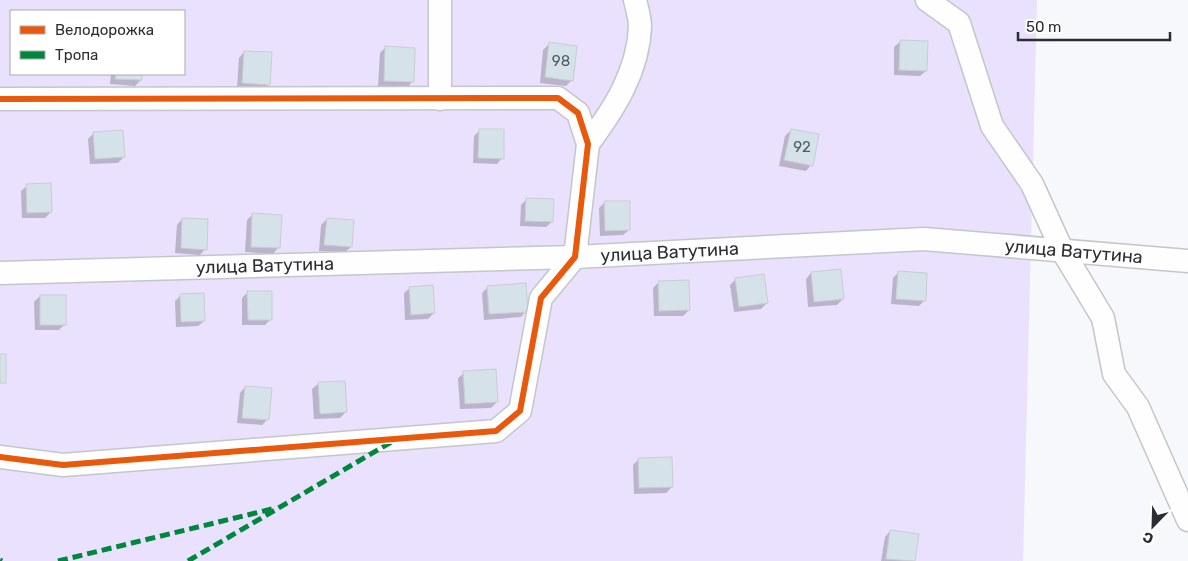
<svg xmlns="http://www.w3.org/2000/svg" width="1188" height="561" viewBox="0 0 1188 561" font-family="Rubik,sans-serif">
<rect width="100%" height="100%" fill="#f6f8fb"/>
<path fill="#e9e1fd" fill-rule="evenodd" d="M0,0h1037l-14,561h-1023zM11,11h173v63h-173z"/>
<g fill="#0003">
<polygon points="900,42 926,71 920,76 894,75 894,47"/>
<polygon points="549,44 572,80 566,86 540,83 543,50"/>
<polygon points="386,47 412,82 407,88 378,86 380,53"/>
<polygon points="244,52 269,84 263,90 237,88 239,58"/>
<polygon points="111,74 141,74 141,80 135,86 110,84"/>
<polygon points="480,130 502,158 497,164 473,163 474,136"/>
<polygon points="791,130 811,165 806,171 779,166 785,136"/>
<polygon points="94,133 124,157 118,163 90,164 88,139"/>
<polygon points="27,186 51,212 45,218 22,218 21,191"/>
<polygon points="527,199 552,222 546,227 520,226 521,205"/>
<polygon points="605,202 629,230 623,235 600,236 599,208"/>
<polygon points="253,214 278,248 273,254 245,252 247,220"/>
<polygon points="182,219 205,249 200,255 175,253 177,225"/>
<polygon points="327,219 351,247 345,252 319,251 321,225"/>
<polygon points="811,273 843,299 837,305 808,307 806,279"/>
<polygon points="898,273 925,300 919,306 891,304 893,278"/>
<polygon points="736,279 767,303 761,309 734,312 730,285"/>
<polygon points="659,282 689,310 683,316 654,316 653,288"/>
<polygon points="488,287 526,311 521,317 484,320 482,293"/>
<polygon points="410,288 434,313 428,319 405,320 404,293"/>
<polygon points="248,292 271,319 265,325 242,325 242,298"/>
<polygon points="181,295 204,321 198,326 176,327 175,301"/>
<polygon points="40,296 65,324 59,330 35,330 34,302"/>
<polygon points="464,373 497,402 491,408 460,409 458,378"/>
<polygon points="318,384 346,412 340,418 314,419 312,389"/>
<polygon points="245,387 268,419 262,425 237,423 240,393"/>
<polygon points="639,459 672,487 666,493 634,494 633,465"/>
<polygon points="890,531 917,535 914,561 881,561 885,537"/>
</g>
<g fill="#d6e2e9" stroke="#cacdd0">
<polygon points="900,40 928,41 927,71 899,70"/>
<polygon points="549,42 577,46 573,81 545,77"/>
<polygon points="385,46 415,48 414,82 384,81"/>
<polygon points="244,51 272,52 270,85 242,83"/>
<polygon points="116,74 142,74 142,80 115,79"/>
<polygon points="479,129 504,129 504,159 478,158"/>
<polygon points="791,129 819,134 813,166 784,160"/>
<polygon points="123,130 125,157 95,159 93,132"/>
<polygon points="51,183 52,212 27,213 26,184"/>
<polygon points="526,198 554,199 553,222 525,221"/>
<polygon points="604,201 630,201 630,230 605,231"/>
<polygon points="252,213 282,215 280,248 251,247"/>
<polygon points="182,218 208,219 207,250 181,248"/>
<polygon points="327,218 354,220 352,247 324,245"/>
<polygon points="841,269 844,299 814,302 811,272"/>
<polygon points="898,271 927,273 926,301 896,299"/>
<polygon points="764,274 768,303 739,307 735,278"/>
<polygon points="689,280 690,310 659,311 658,281"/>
<polygon points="526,283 528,312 489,314 487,286"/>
<polygon points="433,285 435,313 411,315 409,287"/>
<polygon points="247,291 272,291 272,320 248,320"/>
<polygon points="204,293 205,321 181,322 180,294"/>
<rect x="40" y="295" width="26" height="30"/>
<rect x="0" y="354" width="6" height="29"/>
<polygon points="496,369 498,402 465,404 463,371"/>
<polygon points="345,381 347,412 320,414 318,382"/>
<polygon points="245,386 272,388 269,420 242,418"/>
<polygon points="672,457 673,487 639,488 638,458"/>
<polygon points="890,530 919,534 915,561 886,559"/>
</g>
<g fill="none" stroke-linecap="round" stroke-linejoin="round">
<defs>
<g id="street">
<polyline points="440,0 440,99"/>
<polyline points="927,0 959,23 992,126 1032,184 1062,250 1103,318 1114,374 1138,407 1188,520"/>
<polyline points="0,99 558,98 578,113 588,144 575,257 541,298 520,411 496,431 63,465 0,457"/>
<path d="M588,144c26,-35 50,-72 52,-117 0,-9 -3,-19 -5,-27"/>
<path id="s1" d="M0,273l575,-16 349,-18 264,22"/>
</g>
</defs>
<use href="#street" stroke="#c4c6c9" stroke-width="25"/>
<use href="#street" stroke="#fefefe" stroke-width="22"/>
<g stroke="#00873e" stroke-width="5" stroke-dasharray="10 5" stroke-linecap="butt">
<polyline points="0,560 2,561"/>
<polyline points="58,561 272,509"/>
<polyline points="188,561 393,441"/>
</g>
<defs>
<polyline id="cycleway" points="0,99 558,98 578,113 588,144 575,257 541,298 520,411 496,431 63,465 0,457"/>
</defs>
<use href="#cycleway" stroke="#fff" stroke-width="9"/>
<use href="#cycleway" stroke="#e8590c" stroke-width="6"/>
</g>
<g text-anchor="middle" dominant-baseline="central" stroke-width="4" stroke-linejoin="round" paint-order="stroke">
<g font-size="15" fill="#555a5f">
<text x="561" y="61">98</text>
<text x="802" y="147">92</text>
</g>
<g font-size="18" fill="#2a2d31" stroke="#fff">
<text stroke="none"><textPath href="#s1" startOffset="1075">улица Ватутина</textPath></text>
<text stroke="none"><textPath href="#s1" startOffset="670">улица Ватутина</textPath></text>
<text stroke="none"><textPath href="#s1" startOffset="265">улица Ватутина</textPath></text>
</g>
</g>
<rect x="10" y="10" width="175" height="65" fill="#ffffff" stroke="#aaabad"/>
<rect x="20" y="26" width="25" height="8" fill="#e8590c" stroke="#aaabad"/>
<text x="55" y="35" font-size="15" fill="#2a2d31">Велодорожка</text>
<rect x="20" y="51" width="25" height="8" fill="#00873e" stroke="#aaabad"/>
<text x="55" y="60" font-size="15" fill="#2a2d31">Тропа</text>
<g transform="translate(1153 526) rotate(203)" stroke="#ffffff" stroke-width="4" paint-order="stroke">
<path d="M0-4L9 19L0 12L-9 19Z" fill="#2a2d31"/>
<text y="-8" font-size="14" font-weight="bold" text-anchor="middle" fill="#2a2d31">С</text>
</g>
<path d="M1018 32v8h152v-8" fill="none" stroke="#2a2d31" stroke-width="2.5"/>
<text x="1026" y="32" font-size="15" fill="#2a2d31" stroke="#ffffff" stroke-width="4" paint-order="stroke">50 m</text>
</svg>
